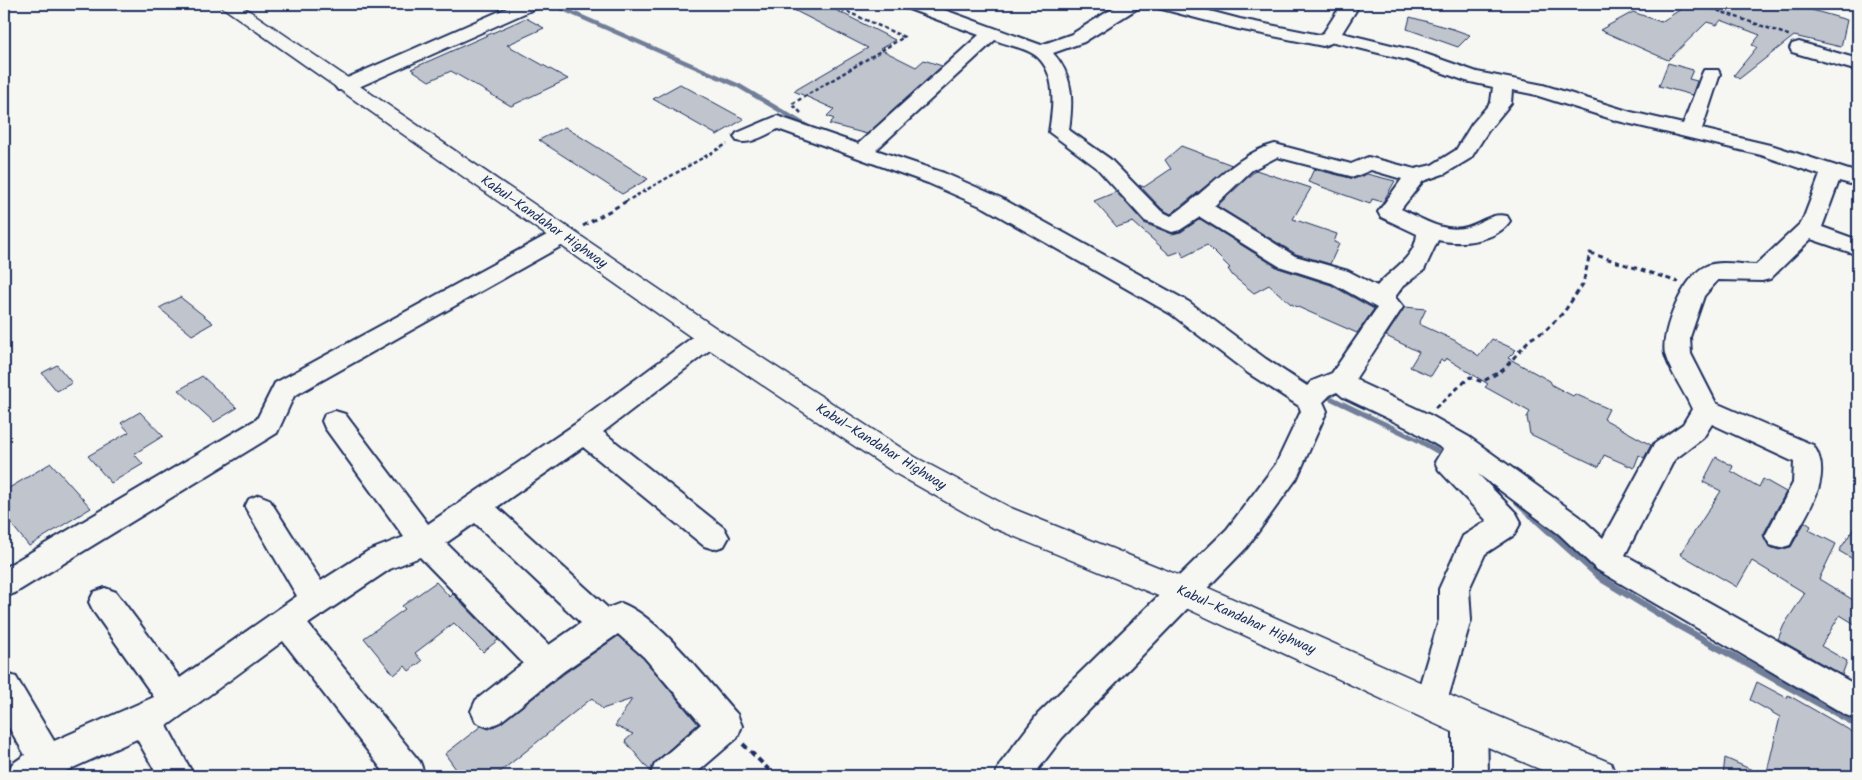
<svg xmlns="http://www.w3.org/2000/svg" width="1862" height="780" viewBox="0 0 1862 780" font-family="Kalam,sans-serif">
<rect width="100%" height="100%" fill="#f6f6f2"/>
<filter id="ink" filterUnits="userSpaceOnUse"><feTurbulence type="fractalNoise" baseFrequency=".02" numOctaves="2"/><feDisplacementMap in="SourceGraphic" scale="10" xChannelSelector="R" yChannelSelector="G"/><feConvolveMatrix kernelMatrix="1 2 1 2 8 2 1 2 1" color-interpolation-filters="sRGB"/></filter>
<g filter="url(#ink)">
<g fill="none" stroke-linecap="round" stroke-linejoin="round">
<polyline stroke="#717e99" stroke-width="4.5" points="561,8 739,86 815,131"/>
<g stroke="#717e99" stroke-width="5">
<polyline points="1288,374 1314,390"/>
<polyline points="1322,394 1418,440 1446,456"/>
</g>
<polyline stroke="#717e99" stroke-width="7" points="1518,503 1602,579 1679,626 1858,725"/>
</g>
<g fill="#c0c4cd" stroke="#1b2f5e">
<polygon points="782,4 824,4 895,40 880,49 916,67 924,60 942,66 867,134 829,124 834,119 827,116 834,109 794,91 868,48"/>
<polygon points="1689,4 1791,4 1847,20 1841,47 1794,36 1739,79 1734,75 1757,47 1752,45 1760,35 1721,20 1717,25 1707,22 1668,60 1600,30 1633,12 1661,22"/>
<polygon points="1410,17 1453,29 1470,35 1458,47 1407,29"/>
<polygon points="526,18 544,28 507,45 568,79 511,106 451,71 429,81 411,69"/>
<polygon points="1668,63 1693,70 1689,79 1697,81 1692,95 1659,86"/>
<polygon points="680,84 744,119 717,135 653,99"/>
<polygon points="565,127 648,179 622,194 539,140"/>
<polygon points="1181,146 1232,165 1171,214 1162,209 1139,185 1144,187 1171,169 1165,160"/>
<polygon points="1314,169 1354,179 1367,174 1395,181 1383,202 1372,199 1370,204 1308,182"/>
<polygon points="1256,170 1311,188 1293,219 1337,234 1334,242 1339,244 1330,264 1296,254 1217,206"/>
<polygon points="1116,192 1144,223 1172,234 1181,232 1200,219 1278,268 1331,285 1374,309 1357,333 1291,304 1269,285 1254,293 1233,276 1228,269 1230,268 1207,245 1183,257 1181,251 1170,255 1133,222 1117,227 1094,201"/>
<polygon points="180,297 213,323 192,335 159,308"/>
<polygon points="1405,307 1426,309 1419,324 1454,340 1479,356 1492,339 1516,350 1508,358 1550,381 1552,385 1573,396 1575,394 1609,409 1604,419 1651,445 1644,458 1639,455 1634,468 1604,455 1599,467 1530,434 1527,417 1530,412 1485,387 1488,384 1446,358 1444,361 1441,360 1431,376 1410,367 1419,352 1386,336"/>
<polygon points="57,365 72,383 57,391 42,373"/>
<polygon points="202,376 237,408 214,422 179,390"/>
<polygon points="140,412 163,436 134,454 143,464 111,483 88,456 129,432 121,423"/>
<polygon points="1716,457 1733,466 1731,471 1759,487 1763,479 1786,492 1763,535 1769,547 1779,550 1791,547 1805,522 1811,526 1809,530 1836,544 1819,579 1858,603 1858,626 1840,615 1821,646 1847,661 1842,675 1778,639 1784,625 1805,593 1752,561 1737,587 1680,554 1721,491 1703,482"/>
<polygon points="51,463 91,508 29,546 4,515 4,491"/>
<polygon points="1858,522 1858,562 1839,551"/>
<polygon points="436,582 450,597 453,594 498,640 483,652 454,623 415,653 422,661 409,671 405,666 394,675 364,638 405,609 402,606"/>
<polygon points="618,636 643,658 698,724 654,763 650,771 625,741 633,734 615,726 632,699 602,709 592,698 495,776 461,776 445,754 481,726 489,729 501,723 565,673"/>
<polygon points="1757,682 1787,698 1788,695 1858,735 1858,776 1766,776 1780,717 1750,700"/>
<polygon points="1725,758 1766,776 1723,776"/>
</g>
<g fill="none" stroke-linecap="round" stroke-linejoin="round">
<defs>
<g id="minor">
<polygon points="516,4 539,4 536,8 352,90 338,90 335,86 338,82"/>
<path d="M903,4h25l113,41 31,-11 48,-30h21l-3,4 -54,34 -31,11c21,23 20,48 16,77l41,29 51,52 10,5c34,-22 64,-62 104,-72l76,20 17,-7 47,12 17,-4 24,-15 16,-26 19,-22 2,-15 -27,-6 -59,-21 -73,-18 -11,4 -85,-17 -80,-21 -3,-4h28l57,15 80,16 4,-3 18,-28h18l-18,29 78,19 57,20 66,13 88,27 52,12 19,-50 2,-4h14l2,4 -18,55 72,17 84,27v13l-19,-5 -17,46 36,13v15l-47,-16 -41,40 -8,2 -44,-1 -14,16 -14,41 1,17 25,49 97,42c23,32 -8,70 -23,100l-10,3 -10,-3 -5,-9 28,-53 1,-21 -82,-38 -9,14 -29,22 -49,95 233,131v34l-12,-5 -250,-146 -37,-35 -81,-60 38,39 5,9 -7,13 -29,19 -16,35 2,31 -28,95 -12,5 -12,-5 -5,-11 25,-84v-31l24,-53 24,-15 -48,-51 -4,-8 8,-13 -33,-20 -67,-32 -6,-5 -7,3 -7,7 4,9 -30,67 -50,69 -185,191 -29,38h-38l5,-12 38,-50 189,-185 49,-65 25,-53 -2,-5 -51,-33 -77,-59 -186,-106 -57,-25 -150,-54c-13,6 -27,16 -41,12l-3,-4 3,-4 40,-17 81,28 121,-109 -73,-27zM995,40c12,5 30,8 40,15 23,18 18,53 14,77l47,35 49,54 27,11 8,-2 20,-13 79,49 53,17 45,25 -45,65 -20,8 -5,5 -41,-27 -77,-57 -188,-104 -57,-25 -68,-23zM1512,90l20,4 86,27 143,34 59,20 -18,47 -46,43c-15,0 -36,-5 -50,1 -21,8 -46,66 -41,88 4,16 20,39 27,55l-9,15 -29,20 -51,94 -24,-22 -110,-79 -39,-22 -69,-32 -5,-5 47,-71 -8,-10 8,-11 21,-16 14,-30c22,5 58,2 72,-19l-3,-5c-16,-4 -25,7 -40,11 -23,7 -46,-9 -66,-18l22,-28 23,-8 25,-15 17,-27 23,-28zM1277,157l77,20 17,-7 31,9 -24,33 3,5 36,17c-2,25 -26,35 -40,52l-29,-15 -53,-15 -81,-50 38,-36z"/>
<polygon points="1799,42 1858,59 1858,71 1792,52 1790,48 1792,44"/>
<polygon points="564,228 572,230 575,235 572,240 294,396 277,433 15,593 4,597 4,568 257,419 275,383 556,230"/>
<path d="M710,328l9,3 4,6 -4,6 -116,89 121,96 5,9 -5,9 -10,3 -10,-3 -121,-99 -86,60 111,101 13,-5c38,14 88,80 116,111l5,12 -5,12 -44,38h-43l5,-12 46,-40 -57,-67 -26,-23 -54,37 -64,51 -12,5 -12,-5 -5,-11 5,-11 47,-37 -103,-106 -30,12 -82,55 112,138 5,14h-38l-104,-135 -116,85 27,50h-36l-21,-37 -82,37h-48l5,-12 13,-9 -21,-36v-46l12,4 38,64 100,-44 -60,-85 -5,-10 5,-10 11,-4 11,4 64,86 117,-82 -52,-89 4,-8 10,-4 10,4 52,82 47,-30 36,-14 -79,-109 -3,-7 3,-7 10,-3 10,3 83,110 146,-99 127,-94zM475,523l106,100 -32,22 -103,-102z"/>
<polygon points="1470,706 1482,711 1487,722 1488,776 1453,776 1453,722 1458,711"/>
</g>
<polygon id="major" points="218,4 239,4 719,330 915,457 1011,508 1195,582 1483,710 1611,763 1616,776 1556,776 1457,734 1173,602 989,526 895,473 701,344"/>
</defs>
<use href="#minor" stroke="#1b2f5e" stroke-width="4"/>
<use href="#major" stroke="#1b2f5e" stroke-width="3"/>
<g stroke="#1b2f5e" stroke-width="2.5" stroke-dasharray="4 2.5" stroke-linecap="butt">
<polyline points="1699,4 1791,36"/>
<polyline points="801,113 792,104 904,37 830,4"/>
<polyline points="625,202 727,144"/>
</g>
<g stroke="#1b2f5e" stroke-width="3" stroke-dasharray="5 4" stroke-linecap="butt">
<polyline points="583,226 627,201"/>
<polyline points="1435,408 1470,377 1482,382 1503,370 1530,339 1545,331 1564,312 1583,284 1590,253 1678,282"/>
</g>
<polyline stroke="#1b2f5e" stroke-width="4" stroke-dasharray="6 4.5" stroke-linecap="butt" points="743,744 775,776"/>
<use href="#minor" fill="#f6f6f2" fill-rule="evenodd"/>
<use href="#major" fill="#f6f6f2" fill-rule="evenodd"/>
</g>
</g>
<g text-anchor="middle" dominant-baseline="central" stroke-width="4" stroke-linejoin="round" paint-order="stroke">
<g font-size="14" fill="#1b2f5e" stroke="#f6f6f2">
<text transform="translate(544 222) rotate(35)">Kabul–Kandahar Highway</text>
<text transform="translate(881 447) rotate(32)">Kabul–Kandahar Highway</text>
<text transform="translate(1246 620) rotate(24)">Kabul–Kandahar Highway</text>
</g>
</g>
<rect width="1862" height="780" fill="none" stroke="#f6f6f2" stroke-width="20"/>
<rect x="10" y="10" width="1842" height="760" fill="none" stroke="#1b2f5e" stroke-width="2" filter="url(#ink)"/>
</svg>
